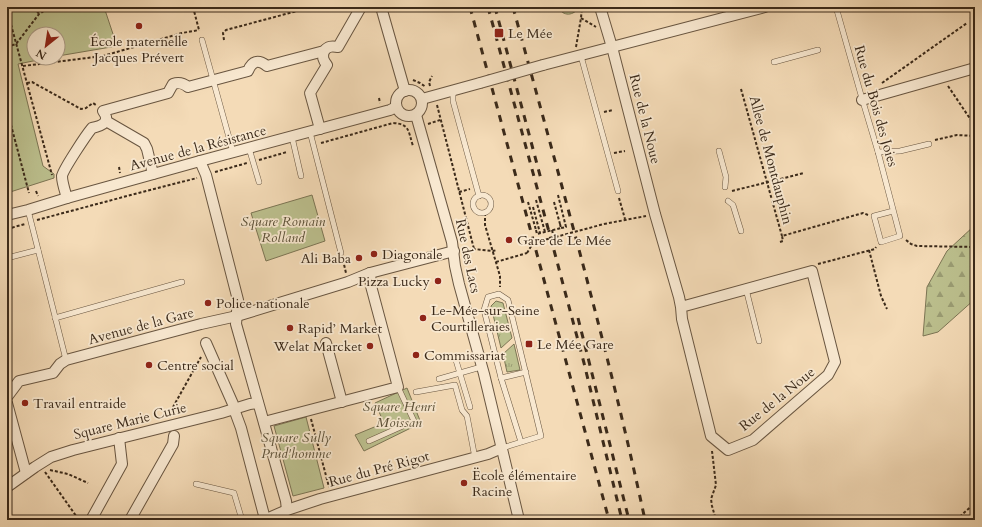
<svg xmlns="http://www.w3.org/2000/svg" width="982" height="527" viewBox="0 0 982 527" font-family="Cardo,serif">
<defs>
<pattern id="grass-tufts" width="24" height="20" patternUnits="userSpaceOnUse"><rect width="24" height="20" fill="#bcc08e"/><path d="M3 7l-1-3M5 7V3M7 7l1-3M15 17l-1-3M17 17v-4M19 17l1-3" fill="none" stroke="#9a9c73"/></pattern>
<pattern id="forest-firs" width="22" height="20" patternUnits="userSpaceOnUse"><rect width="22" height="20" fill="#bcc08e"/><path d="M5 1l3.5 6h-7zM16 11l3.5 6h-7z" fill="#9a9c73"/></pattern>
</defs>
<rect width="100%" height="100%" fill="#f4dbb7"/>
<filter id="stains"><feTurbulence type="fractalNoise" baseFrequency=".005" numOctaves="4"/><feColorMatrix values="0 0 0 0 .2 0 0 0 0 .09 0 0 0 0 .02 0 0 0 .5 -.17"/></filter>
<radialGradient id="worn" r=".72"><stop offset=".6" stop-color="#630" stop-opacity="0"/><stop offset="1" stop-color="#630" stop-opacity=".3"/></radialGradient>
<g fill="url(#grass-tufts)" stroke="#7c7554">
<polygon points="496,301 503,303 512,338 501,348 491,306"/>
<polygon points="514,344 520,370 507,372 503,354"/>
</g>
<polygon fill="url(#forest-firs)" stroke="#7c7554" points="974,226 975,299 938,332 923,336 927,287 947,251"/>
<g fill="#bcc08e" stroke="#7c7554">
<polygon points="7,7 104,7 117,46 58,56 58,34 34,34 34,58 48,58 18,64 43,166 54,174 54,178 7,193"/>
<path d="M558,7h21c-5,9 -16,10 -21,0z"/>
<polygon points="312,195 325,241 266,261 251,213"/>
<polygon points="407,388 421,423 364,451 355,435 384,423 375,403"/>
<polygon points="306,417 324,488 293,496 274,426"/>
</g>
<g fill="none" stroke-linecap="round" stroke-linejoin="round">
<defs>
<g id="lane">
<polyline points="836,7 861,95 878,152 900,236 881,242 874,216 893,211"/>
<polyline points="973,18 975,16"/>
<polyline points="202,40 233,152"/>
<polyline points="581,56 618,191"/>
<polyline points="774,62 818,50"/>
<polyline points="453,90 453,101 479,196"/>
<polyline points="310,132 341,253"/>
<polyline points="292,137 301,176"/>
<polyline points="249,148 259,182"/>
<polyline points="719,151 726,177 725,187"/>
<polyline points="878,152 900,151 929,144"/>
<circle cx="482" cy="204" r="9"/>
<polyline points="728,201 733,205 741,231"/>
<polyline points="28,210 66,360"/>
<polyline points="7,258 38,250"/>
<polyline points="746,289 759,341"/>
<polyline points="55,318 182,282"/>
<polyline points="455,357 470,407"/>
<polyline points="501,378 526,372"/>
<polyline points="439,379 481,367"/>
<polyline points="416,392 455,385 462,410 467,416 475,458"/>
<polyline points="369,441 414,421 398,387"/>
<polyline points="502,448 541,436 508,300 499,294 488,297 484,310 501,378 521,442"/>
<polyline points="196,484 234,493 242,520"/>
</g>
<g id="street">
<polyline points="381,7 405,91"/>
<polyline points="600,7 612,47 655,214 679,297 681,307 682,319 711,436 728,450 753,440 828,375 835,362 812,271 681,307"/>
<polyline points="543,65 765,7"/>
<circle cx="409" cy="103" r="13"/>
<polyline points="422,99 480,83"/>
<polyline points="862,100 975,68"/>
<polyline points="416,115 452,242 455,266 459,284 484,374 519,520"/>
<polyline points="106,121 144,143 147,149 153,174"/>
<path d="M320,129l-10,-36 17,-28c-4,-5 -5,-8 -3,-14"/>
<polyline points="200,161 206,175 238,300 236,324 286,501 287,510"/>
<path d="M67,198c-2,-7 -5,-15 -5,-22 1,-6 24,-41 30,-48 10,-2 19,-6 11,-17l65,-18 5,-9c6,-2 10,-1 15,3l60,-16c4,-10 10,-12 19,-5l57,-15c4,-5 8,-5 14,-4l23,-40"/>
<polyline points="7,215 28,210 67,198 200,161 390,110 396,107"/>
<polyline points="206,343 233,404"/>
<polyline points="326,343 342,402"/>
<polyline points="7,397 19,381 53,373 60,364 66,360 201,324 237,316 348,282 370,273 454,251"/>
<polyline points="7,403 26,473"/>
<polyline points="234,409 241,428 265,519"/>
<polyline points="264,422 398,387 371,286 370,273"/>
<polyline points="7,487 35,467 51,457 73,450 221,413 250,404 258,403"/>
<polyline points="91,520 122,464 119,438"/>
<polyline points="130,520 173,444 174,436"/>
<polyline points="264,520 287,510 320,499 488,454 502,448"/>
</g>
</defs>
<use href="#lane" stroke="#695641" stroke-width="6"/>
<use href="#street" stroke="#695641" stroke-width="12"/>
<g stroke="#3b2a1a" stroke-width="2" stroke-dasharray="3 2" stroke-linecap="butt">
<polyline points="34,7 39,14"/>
<polyline points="193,7 199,30"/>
<polyline points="7,10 52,175"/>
<polyline points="581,18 596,27"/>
<polyline points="224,40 223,33 226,30 312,7"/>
<polyline points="7,47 16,44 39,14 47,9 48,7"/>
<polyline points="576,47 581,18 582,7"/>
<polyline points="23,66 103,56 182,33 199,30"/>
<polyline points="413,80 420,83 426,87"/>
<polyline points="27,83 32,82 81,109 86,108 93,103 96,105"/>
<polyline points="882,83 967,23"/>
<polyline points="430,86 429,82 432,76"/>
<polyline points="948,86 975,126"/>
<polyline points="741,89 782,236"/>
<polyline points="379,98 380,103"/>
<polyline points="437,105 474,249"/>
<polyline points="7,110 29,193"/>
<polyline points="604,112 613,110"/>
<polyline points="428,124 440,120"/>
<polyline points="935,140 957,135 975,136"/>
<path d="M321,143l72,-20c17,1 15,8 20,23"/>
<polyline points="614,153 625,151"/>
<polyline points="259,160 287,152"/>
<polyline points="119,167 120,173"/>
<polyline points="215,172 247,163"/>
<polyline points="36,191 38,196"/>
<polyline points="732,191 804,173"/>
<polyline points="459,192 470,189"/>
<polyline points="558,195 566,227 561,228"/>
<polyline points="619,198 625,219"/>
<polyline points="536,200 545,232"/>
<polyline points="528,202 536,230"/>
<polyline points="554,202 560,224"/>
<polyline points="533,207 540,233"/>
<polyline points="485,213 485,225 500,276 500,287"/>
<polyline points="37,220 127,196 197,178"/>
<polyline points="604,224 646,216"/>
<polyline points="7,229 25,224"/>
<polyline points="552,230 554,238"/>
<polyline points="906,240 911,244 917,246 975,247"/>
<polyline points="780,242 783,241 782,236 863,213 868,215"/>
<polyline points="525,243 533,243"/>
<polyline points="869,250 881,296 887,309"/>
<polyline points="463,252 474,249 493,251 497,250"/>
<polyline points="343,260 346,273"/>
<polyline points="496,262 527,253"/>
<polyline points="818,264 875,249 876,247"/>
<polyline points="168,416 201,357"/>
<polyline points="311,419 329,487"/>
<polyline points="712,451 716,485 711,499 712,506 716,520"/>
<polyline points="50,470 68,474 88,483"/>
<polyline points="45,472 79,520"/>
<polyline points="145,516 151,519"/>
<polyline points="956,520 975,503"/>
</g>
<use href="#lane" stroke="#f8e8d0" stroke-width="5"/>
<use href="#street" stroke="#f8e8d0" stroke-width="10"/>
<g stroke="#3b2a1a" stroke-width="3" stroke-dasharray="7 7" stroke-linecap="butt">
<polyline points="470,7 609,520"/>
<polyline points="488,7 555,254 584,363 622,520"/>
<polyline points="495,7 541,179"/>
<path d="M513,7c46,170 95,340 132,513"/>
<polyline points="578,318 629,520"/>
</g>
<defs>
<polyline id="street-bridge" points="480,83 543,65"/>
</defs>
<use href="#street-bridge" stroke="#695641" stroke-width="12" stroke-linecap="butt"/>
<g stroke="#3b2a1a" stroke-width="2" stroke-dasharray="3 2" stroke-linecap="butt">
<polyline points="536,230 537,234 561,228 560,224"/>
<polyline points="527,253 533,243 604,224"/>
</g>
<use href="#street-bridge" stroke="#f8e8d0" stroke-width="10"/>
</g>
<g fill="#8f2418" stroke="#f8e8d0" stroke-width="1.5">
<circle cx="139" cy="26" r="4"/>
<rect x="494" y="28" width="10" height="10" rx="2"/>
<circle cx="509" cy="240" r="4"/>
<circle cx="374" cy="254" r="4"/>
<circle cx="359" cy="258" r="4"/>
<circle cx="438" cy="281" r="4"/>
<circle cx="208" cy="303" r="4"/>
<circle cx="423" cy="318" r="4"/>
<circle cx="290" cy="328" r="4"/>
<rect x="525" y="340" width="8" height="8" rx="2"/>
<circle cx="370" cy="346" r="4"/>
<circle cx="416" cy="355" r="4"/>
<circle cx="149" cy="365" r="4"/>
<circle cx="25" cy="403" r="4"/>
<circle cx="464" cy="483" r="4"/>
</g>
<g text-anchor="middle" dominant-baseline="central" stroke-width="3.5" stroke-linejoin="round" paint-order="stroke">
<g font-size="14" fill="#3b2a1a" stroke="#f8e8d0" text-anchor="start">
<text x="508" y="33">Le Mée</text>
<text x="139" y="41" text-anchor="middle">École maternelle<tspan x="139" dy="16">Jacques Prévert</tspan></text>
<text x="517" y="240">Gare de Le Mée</text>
<text x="382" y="254">Diagonale</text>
<text x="351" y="258" text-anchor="end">Ali Baba</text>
<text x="430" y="281" text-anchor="end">Pizza Lucky</text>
<text x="216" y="303">Police nationale</text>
<text x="431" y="310">Le-Mée-sur-Seine<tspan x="431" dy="16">Courtilleraies</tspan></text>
<text x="298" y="328">Rapid’ Market</text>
<text x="537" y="344">Le Mée Gare</text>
<text x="362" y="346" text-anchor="end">Welat Marcket</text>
<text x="424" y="355">Commissariat</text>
<text x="157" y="365">Centre social</text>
<text x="33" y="403">Travail entraide</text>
<text x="472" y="475">Ëcole élémentaire<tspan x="472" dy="16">Racine</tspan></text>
</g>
<g font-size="14" fill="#3b2a1a" stroke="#f8e8d0">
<text transform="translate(876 106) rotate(74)">Rue du Bois des Joies</text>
<text transform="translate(645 119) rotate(76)">Rue de la Noue</text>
<text transform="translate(198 148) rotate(-15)">Avenue de la Résistance</text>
<text transform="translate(771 160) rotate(75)">Allee de Montdauphin</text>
<text transform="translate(468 256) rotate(78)">Rue des Lacs</text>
<text transform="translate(141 326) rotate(-15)">Avenue de la Gare</text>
<text transform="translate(777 399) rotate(-39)">Rue de la Noue</text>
<text transform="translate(130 421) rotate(-14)">Square Marie Curie</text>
<text transform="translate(379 469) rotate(-15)">Rue du Pré Rigot</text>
</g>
<g font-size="14" font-style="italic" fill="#5b5037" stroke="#f8e8d0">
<text x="283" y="221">Square Romain<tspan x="283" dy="16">Rolland</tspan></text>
<text x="399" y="406">Square Henri<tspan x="399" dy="16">Moissan</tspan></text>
<text x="296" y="437">Square Sully<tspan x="296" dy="16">Prud'homme</tspan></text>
</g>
</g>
<rect width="982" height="527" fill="none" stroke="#f4dbb7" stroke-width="24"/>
<rect x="8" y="8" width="966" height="511" fill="none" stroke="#3b2a1a" stroke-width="2"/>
<rect x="12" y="12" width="958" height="503" fill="none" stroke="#3b2a1a"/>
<g transform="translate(46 46) rotate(210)"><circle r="19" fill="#f8e8d0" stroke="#ac9c87"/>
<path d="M0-3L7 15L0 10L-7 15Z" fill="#8f2418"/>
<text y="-6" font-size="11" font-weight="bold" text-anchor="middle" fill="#3b2a1a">N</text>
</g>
<rect width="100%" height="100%" filter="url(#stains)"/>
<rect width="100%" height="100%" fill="url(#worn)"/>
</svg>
